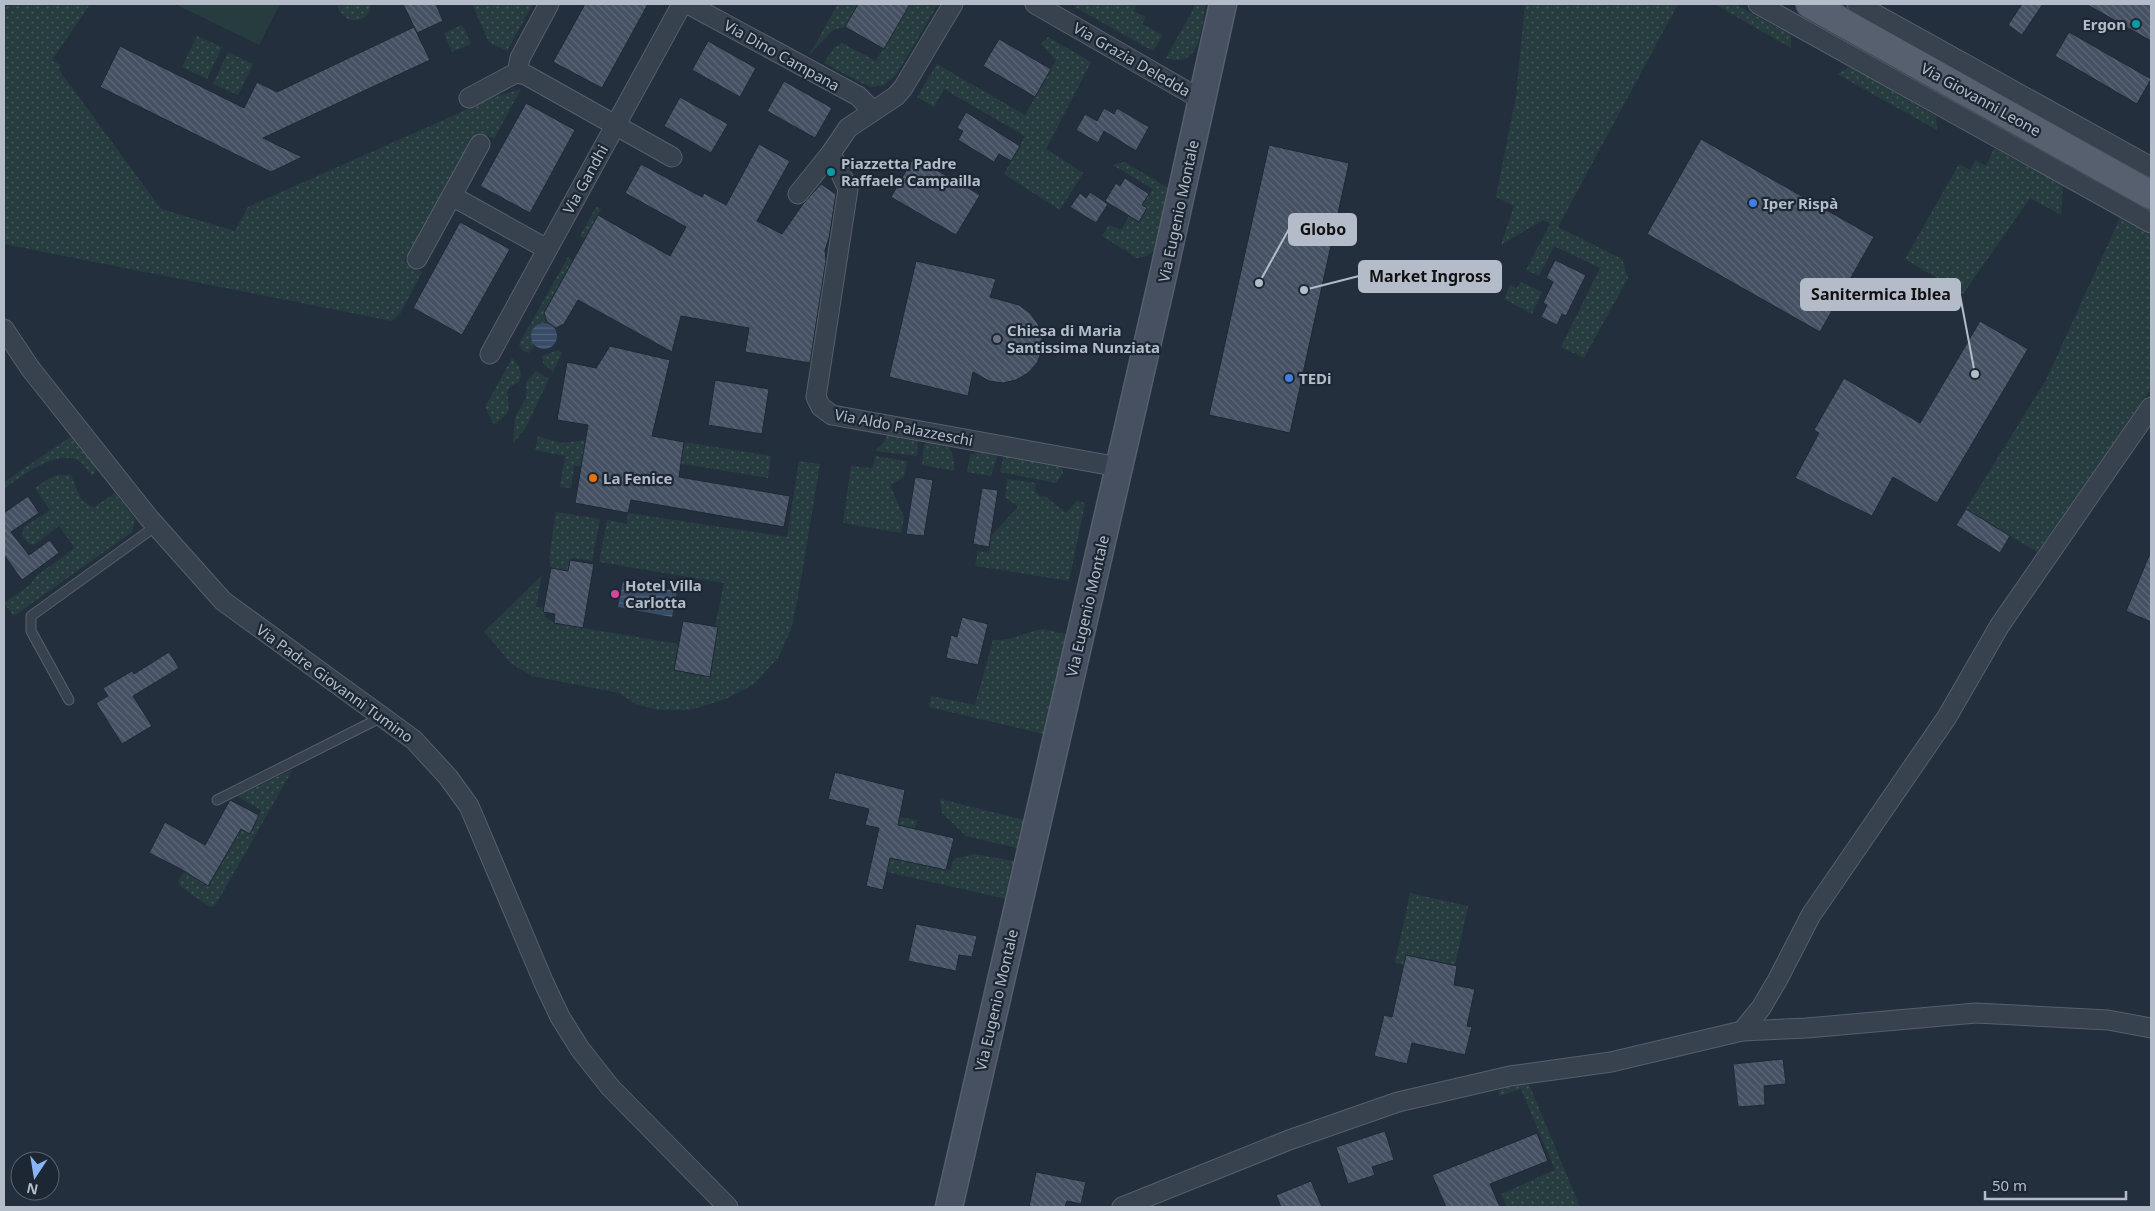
<svg xmlns="http://www.w3.org/2000/svg" width="2155" height="1211" viewBox="0 0 2155 1211" font-family="'Noto Sans',sans-serif">
<defs>
<pattern id="grass-dots" width="8" height="8" patternUnits="userSpaceOnUse" patternTransform="scale(1.25)"><rect width="8" height="8" fill="#263c3f"/><path d="M2 2h.1M6 6h.1" fill="none" stroke="#435659" stroke-width="1.8" stroke-linecap="round"/></pattern>
<pattern id="water-rules" width="6" height="5" patternUnits="userSpaceOnUse" patternTransform="scale(1.25)"><rect width="6" height="5" fill="#394c67"/><path d="M0 2.5h6" fill="none" stroke="#53647b"/></pattern>
<pattern id="building-back-hatch" width="6" height="6" patternUnits="userSpaceOnUse" patternTransform="scale(1.25)"><rect width="6" height="6" fill="#455162"/><path d="M-1 5l2 2M0 0l6 6M5-1l2 2" fill="none" stroke="#5d6877"/></pattern>
</defs>
<rect width="100%" height="100%" fill="#242f3e"/>
<g fill="url(#grass-dots)">
<polygon points="4,4 90,4 52,60 61,66 59,70 161,209 235,231 248,207 457,114 484,100 521,89 494,139 480,132 404,261 422,272 400,314 392,321 4,244"/>
<path d="M338,4h33c-1,13 -10,17 -22,16l-10,-9z"/>
<polygon points="472,4 533,4 507,51 489,42"/>
<polygon points="838,4 858,4 845,27 833,30 809,55"/>
<polygon points="910,4 938,4 896,75 884,85 872,87 862,83 824,63 834,48 842,43 876,61"/>
<polygon points="1076,4 1137,4 1134,11 1146,17 1142,24 1163,35 1153,51 1075,7"/>
<path d="M1196,4h10c-5,24 -5,66 -40,54z"/>
<polygon points="1525,4 1678,4 1558,227 1622,259 1628,278 1584,358 1561,347 1600,268 1554,246 1539,276 1526,270 1550,224 1543,220 1501,245 1514,206 1496,197 1516,96"/>
<polygon points="1714,4 1735,4 1791,35 1791,48"/>
<polygon points="462,25 471,44 452,52 444,33"/>
<polygon points="197,36 222,47 207,79 182,67"/>
<polygon points="1048,37 1091,62 1046,149 1083,173 1060,210 1004,174 1025,136 944,89 934,107 917,97 937,64 1025,115 1056,60 1041,44"/>
<polygon points="228,52 253,64 238,95 213,84"/>
<polygon points="1850,67 1936,116 1937,130 1837,74"/>
<polygon points="1994,148 2063,185 2061,215 2030,198 1963,294 1905,259 1959,164 1970,170 1976,160 1986,166"/>
<polygon points="1125,162 1168,188 1154,250 1147,256 1137,258 1102,236 1109,225 1121,230 1129,216 1140,221 1147,208 1142,205 1153,189 1113,165"/>
<polygon points="596,207 601,209 585,239 580,236"/>
<polygon points="2120,218 2151,235 2151,389 2037,552 1966,509 2046,380"/>
<polygon points="568,257 572,261 544,313 547,322 539,323 531,339 535,346 529,353 522,350 519,344"/>
<polygon points="1521,282 1542,292 1532,314 1504,299 1510,285 1517,288"/>
<polygon points="558,350 562,353 553,372 543,363 542,356"/>
<path d="M512,358c8,8 11,14 7,24l-9,5 -3,5c3,20 4,20 -13,33l-9,-18z"/>
<polygon points="536,371 549,379 525,429 513,443 515,417 526,398 526,382"/>
<polygon points="888,433 918,437 917,456 875,451 884,442"/>
<path d="M72,436l25,33 -5,7c-4,-4 -8,-12 -13,-15 -23,-13 -58,16 -75,28v-7z"/>
<polygon points="538,436 561,443 586,440 581,466 574,466 571,488 560,487 565,456 535,450"/>
<path d="M928,440c20,3 27,9 26,31l-32,-6 2,-20z"/>
<polygon points="684,442 771,456 768,478 654,459 683,451"/>
<polygon points="984,450 998,453 991,476 967,472 970,455"/>
<polygon points="1004,454 1062,465 1063,473 1056,483 1000,472"/>
<polygon points="876,456 907,461 904,477 890,485 904,517 901,533 843,523 851,466 872,468"/>
<polygon points="799,461 820,464 798,597 791,629 778,658 754,684 726,699 690,710 658,710 636,704 619,693 532,676 512,664 484,632 542,575 536,607 547,608 545,617 554,623 678,644 674,670 710,677 718,627 715,626 724,583 599,562 607,520 627,524 628,513 787,537"/>
<path d="M58,475h12c10,14 4,24 24,32l21,-14 20,26 -3,13 -118,84 -10,-13 26,-18 6,-9 39,-28 -16,-22 -25,19 -6,-2 -6,-8 2,-8 26,-17 -15,-22 13,-9z"/>
<polygon points="1007,479 1036,483 1035,492 1041,497 1045,496 1066,513 1077,501 1085,503 1069,581 975,566 978,551 989,553 991,536 1018,507 1005,497"/>
<polygon points="556,512 600,519 592,561 574,558 570,560 568,571 551,568 549,558"/>
<path d="M1044,629l22,5 -22,100 -115,-27 2,-11 44,9 18,-65c23,0 31,-8 51,-11z"/>
<polygon points="293,769 215,906 210,907 180,886 178,881 185,871 209,886 241,829 250,833 261,810 237,796"/>
<polygon points="940,799 1024,820 1017,848 966,836 942,813"/>
<polygon points="899,817 917,820 909,862 950,870 954,859 974,854 1014,861 1006,899 887,872"/>
<polygon points="1410,893 1468,906 1455,965 1407,955 1404,965 1395,963"/>
<polygon points="1528,1082 1580,1207 1507,1207 1501,1194 1555,1170 1521,1089 1499,1096 1500,1087"/>
</g>
<polygon fill="#263c3f" points="175,4 280,4 259,45"/>
<g fill="url(#water-rules)">
<circle cx="544" cy="336" r="13"/>
<polygon points="623,582 677,591 672,617 618,607"/>
</g>
<g fill="url(#building-back-hatch)" stroke="#1f2835">
<polygon points="403,4 436,4 443,21 417,33"/>
<polygon points="585,4 648,4 602,88 553,62"/>
<polygon points="858,4 910,4 884,49 845,27"/>
<polygon points="2022,4 2043,4 2022,35 2008,25"/>
<polygon points="2086,4 2151,4 2151,41"/>
<polygon points="414,27 430,60 263,138 302,157 271,172 100,87 120,46 244,108 257,82 277,92"/>
<polygon points="2069,32 2151,79 2137,104 2055,56"/>
<polygon points="999,39 1051,69 1035,97 983,66"/>
<polygon points="708,41 756,68 740,97 692,70"/>
<polygon points="784,81 832,108 815,138 767,111"/>
<polygon points="680,97 728,124 711,153 664,126"/>
<polygon points="526,103 575,130 530,213 480,186"/>
<polygon points="1104,108 1114,114 1117,108 1149,127 1136,151 1104,131 1098,143 1076,130 1085,114 1097,121"/>
<polygon points="966,112 1020,146 1011,161 999,154 994,162 958,140 963,131 957,128"/>
<polygon points="1701,139 1874,237 1820,332 1647,234"/>
<polygon points="759,144 790,161 757,221 782,234 803,204 821,184 836,194 829,238 825,250 826,260 810,363 745,352 749,328 681,316 672,352 578,300 564,324 556,328 547,322 544,313 598,215 670,256 686,227 625,193 641,164 702,197 704,193 726,205"/>
<polygon points="1269,145 1349,163 1290,433 1209,415"/>
<polygon points="914,157 980,195 956,235 891,197"/>
<polygon points="1125,178 1149,194 1142,205 1147,208 1139,222 1105,201 1116,183 1120,186"/>
<polygon points="1090,192 1108,204 1096,223 1070,207 1080,193 1086,198"/>
<polygon points="460,222 510,249 462,335 413,308"/>
<polygon points="1555,260 1586,275 1566,316 1562,314 1557,325 1541,317 1547,305 1543,303 1553,282 1546,278"/>
<polygon points="916,261 996,279 990,297 1019,305 1030,313 1038,324 1042,337 1042,350 1037,363 1028,373 1016,380 1003,383 989,381 973,372 968,396 889,377"/>
<polygon points="1980,321 2028,349 1937,503 1893,477 1872,516 1795,478 1819,433 1814,430 1844,378 1920,423"/>
<polygon points="610,346 670,360 652,436 684,442 679,477 790,496 784,527 631,500 628,513 575,503 588,425 557,420 567,362 596,368"/>
<polygon points="715,380 769,389 762,434 708,425"/>
<polygon points="915,477 933,480 924,536 906,534"/>
<polygon points="982,488 998,490 989,547 973,544"/>
<polygon points="28,496 39,513 11,532 29,555 50,540 59,553 22,580 4,555 4,513"/>
<polygon points="1966,509 2010,536 2000,553 1956,525"/>
<polygon points="2151,551 2151,622 2126,611"/>
<polygon points="570,560 594,564 583,628 554,623 555,614 543,612 551,568 568,571"/>
<polygon points="962,617 988,624 978,665 946,658 951,635 957,637"/>
<polygon points="683,621 718,627 710,677 674,670"/>
<polygon points="169,652 179,668 133,696 152,726 122,744 96,703 108,696 103,688 132,671 134,674"/>
<polygon points="835,772 905,790 898,825 954,838 946,870 890,858 883,890 866,886 879,828 865,825 869,809 828,799"/>
<polygon points="230,800 259,815 250,834 241,829 208,886 179,868 149,853 165,822 205,845"/>
<polygon points="916,924 977,936 972,957 959,955 956,971 908,961"/>
<polygon points="1406,955 1457,966 1454,985 1475,989 1467,1026 1472,1027 1465,1055 1412,1043 1407,1064 1374,1056 1384,1015 1392,1017"/>
<polygon points="1783,1059 1786,1084 1764,1086 1765,1105 1738,1107 1733,1064"/>
<polygon points="1385,1131 1394,1160 1372,1167 1375,1175 1348,1184 1336,1147"/>
<polygon points="1537,1133 1548,1161 1490,1184 1500,1207 1446,1207 1432,1175"/>
<polygon points="1036,1172 1086,1182 1081,1204 1067,1201 1065,1207 1029,1207"/>
<polygon points="1311,1181 1322,1207 1281,1207 1276,1195"/>
</g>
<g fill="none" stroke-linecap="round" stroke-linejoin="round">
<defs>
<g id="service">
<polyline points="69,700 31,631 31,616 156,526"/>
<polyline points="217,800 382,717"/>
</g>
<g id="minor">
<polyline points="688,4 858,96 872,110"/>
<polyline points="1035,4 1202,100"/>
<polyline points="1758,4 2151,223"/>
<polyline points="1857,4 2151,167"/>
<polyline points="517,73 520,58 549,4"/>
<polyline points="469,98 512,75 517,73 526,75 672,157"/>
<polyline points="831,153 848,189 816,397 821,407 832,415 1119,467"/>
<polyline points="798,194 831,153 848,128 896,96 903,88 953,4"/>
<polyline points="452,196 547,249"/>
<polyline points="417,259 480,144"/>
<polyline points="4,329 30,368 149,518 223,601 414,740 448,777 469,806 544,983 560,1017 580,1049 610,1087 728,1207"/>
<polyline points="490,354 682,4"/>
<polyline points="1742,1031 1761,1008 1778,979 1811,915 1947,717 2000,625 2151,407"/>
<polyline points="1122,1207 1289,1140 1398,1102 1510,1076 1611,1062 1742,1031 1807,1028 1976,1013 2108,1020 2151,1028"/>
</g>
<polyline id="secondary" points="949,1207 1162,280 1223,4"/>
<polyline id="primary" points="1810,4 2151,195"/>
</defs>
<use href="#service" stroke="#565f6c" stroke-width="11"/>
<use href="#minor" stroke="#565f6c" stroke-width="21"/>
<use href="#secondary" stroke="#565f6c" stroke-width="29"/>
<use href="#primary" stroke="#414a57" stroke-width="30"/>
<use href="#service" stroke="#38414e" stroke-width="9"/>
<use href="#minor" stroke="#38414e" stroke-width="19"/>
<use href="#secondary" stroke="#465061" stroke-width="26"/>
<use href="#primary" stroke="#56606e" stroke-width="28"/>
</g>
<g fill="#0f9aa8" stroke="#1d2633" stroke-width="2">
<circle cx="2136" cy="24" r="5"/>
<circle cx="831" cy="172" r="5"/>
</g>
<g fill="#3f7fe0" stroke="#1d2633" stroke-width="2">
<circle cx="1753" cy="203" r="5"/>
<circle cx="1289" cy="378" r="5"/>
</g>
<circle fill="#6b7280" stroke="#1d2633" stroke-width="2" cx="997" cy="339" r="5"/>
<circle fill="#e8710a" stroke="#1d2633" stroke-width="2" cx="593" cy="478" r="5"/>
<circle fill="#d1479c" stroke="#1d2633" stroke-width="2" cx="615" cy="594" r="5"/>
<g text-anchor="middle" dominant-baseline="central" stroke-width="4.5" stroke-linejoin="round" paint-order="stroke">
<g font-size="15" font-weight="bold" fill="#b4bcc9" stroke="#1d2633" text-anchor="start">
<text x="2126" y="24" text-anchor="end">Ergon</text>
<text x="841" y="163">Piazzetta Padre<tspan x="841" dy="17">Raffaele Campailla</tspan></text>
<text x="1763" y="203">Iper Rispà</text>
<text x="1007" y="330">Chiesa di Maria<tspan x="1007" dy="17">Santissima Nunziata</tspan></text>
<text x="1299" y="378">TEDi</text>
<text x="603" y="478">La Fenice</text>
<text x="625" y="585">Hotel Villa<tspan x="625" dy="17">Carlotta</tspan></text>
</g>
<g font-size="15" fill="#b4bcc9" stroke="#1d2633">
<text transform="translate(782 55) rotate(29)">Via Dino Campana</text>
<text transform="translate(1132 59) rotate(30)">Via Grazia Deledda</text>
<text transform="translate(1981 99) rotate(29)">Via Giovanni Leone</text>
<text transform="translate(585 179) rotate(-61)">Via Gandhi</text>
<text transform="translate(1178 211) rotate(-78)">Via Eugenio Montale</text>
<text transform="translate(904 427) rotate(11)">Via Aldo Palazzeschi</text>
<text transform="translate(1087 606) rotate(-77)">Via Eugenio Montale</text>
<text transform="translate(335 683) rotate(36)">Via Padre Giovanni Tumino</text>
<text transform="translate(996 1000) rotate(-77)">Via Eugenio Montale</text>
</g>
</g>
<path fill="none" stroke="#b4bcc9" stroke-width="2" d="M1259 283L1289 229M1304 290L1359 276M1975 374L1960 295"/>
<g fill="#b4bcc9" stroke="#1d2633" stroke-width="2">
<circle cx="1259" cy="283" r="5"/>
<circle cx="1304" cy="290" r="5"/>
<circle cx="1975" cy="374" r="5"/>
</g>
<g fill="#b4bcc9" stroke="#b4bcc9" stroke-width="2">
<rect x="1289" y="214" width="67" height="31" rx="5"/>
<rect x="1359" y="261" width="142" height="31" rx="5"/>
<rect x="1801" y="279" width="159" height="31" rx="5"/>
</g>
<g font-size="16" text-anchor="middle" font-weight="bold" fill="#111">
<text x="1323" y="235">Globo</text>
<text x="1430" y="282">Market Ingross</text>
<text x="1881" y="300">Sanitermica Iblea</text>
</g>
<rect width="2155" height="1211" fill="none" stroke="#b4bcc9" stroke-width="10"/>
<g transform="translate(35 1176) rotate(192)"><circle r="24" fill="#1d2633" stroke="#59626f"/>
<path d="M0-4L9 19L0 12L-9 19Z" fill="#8ab4f8"/>
<text y="-8" font-size="14" font-weight="bold" text-anchor="middle" fill="#b4bcc9">N</text>
</g>
<path d="M1985 1191v8h141v-8" fill="none" stroke="#b4bcc9" stroke-width="2.5"/>
<text x="1992" y="1191" font-size="15" fill="#b4bcc9" stroke="#1d2633" stroke-width="4" paint-order="stroke">50 m</text>
</svg>
